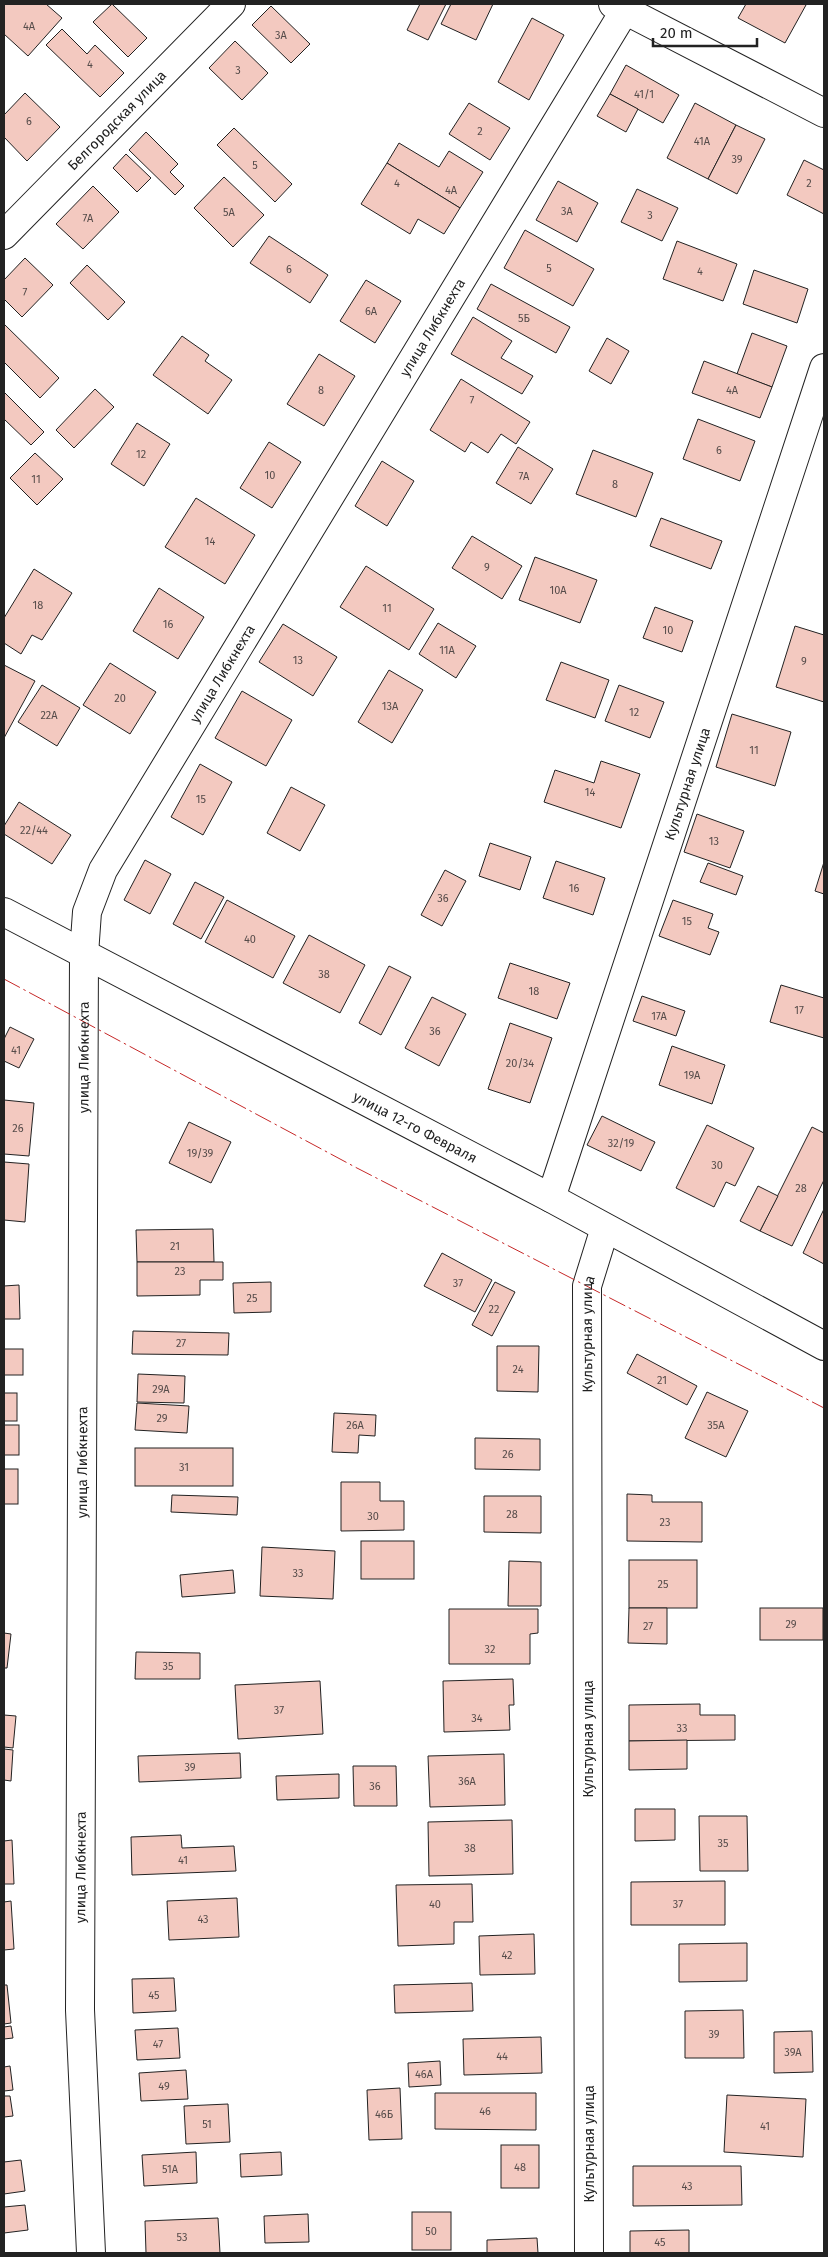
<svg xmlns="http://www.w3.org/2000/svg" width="828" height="2257" viewBox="0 0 828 2257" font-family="'Fira Sans',sans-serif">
<rect width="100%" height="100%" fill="#fff"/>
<g fill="#f3c9c0" stroke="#222">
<polygon points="4,4 46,4 62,18 28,56 4,34"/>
<polygon points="112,4 147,38 128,57 93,22"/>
<polygon points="420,4 446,4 428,40 407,30"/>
<polygon points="451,4 493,4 476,40 441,24"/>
<polygon points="746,4 804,4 806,5 785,43 738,18"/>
<polygon points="271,6 310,44 291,63 252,25"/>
<polygon points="532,18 564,35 529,100 498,82"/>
<polygon points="62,29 87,54 95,45 124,73 100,97 46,45"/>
<polygon points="235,41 268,73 242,100 209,68"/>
<polygon points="626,65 679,95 663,123 610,94"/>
<polygon points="25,93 60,127 27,161 4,137 4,115"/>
<polygon points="610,94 638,109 626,132 597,116"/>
<polygon points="469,103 510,128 490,160 449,134"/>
<polygon points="695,103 736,125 708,179 667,158"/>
<polygon points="736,125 765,139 737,194 708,179"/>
<polygon points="234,128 292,184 275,202 217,145"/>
<polygon points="146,132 178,164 170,172 184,186 175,195 129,150"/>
<polygon points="399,143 439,167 449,151 483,172 460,208 387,163"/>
<polygon points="126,154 151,178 137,192 113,168"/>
<polygon points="804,160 824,170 824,214 787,195"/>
<polygon points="387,163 460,208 444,234 418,219 410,234 361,204"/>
<polygon points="224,177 264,215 233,247 194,208"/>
<polygon points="558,181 598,203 577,242 536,220"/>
<polygon points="93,186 119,212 83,249 56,224"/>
<polygon points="637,189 678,208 662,241 621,222"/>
<polygon points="525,230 594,269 573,306 504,268"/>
<polygon points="269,236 328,275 310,303 250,263"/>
<polygon points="677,241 737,264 723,301 663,279"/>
<polygon points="25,258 53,285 22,317 4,299 4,280"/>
<polygon points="87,265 125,302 108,320 70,283"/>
<polygon points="754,270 808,289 797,323 743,304"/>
<polygon points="366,280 401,301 375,343 340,321"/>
<polygon points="491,284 570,327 556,353 477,309"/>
<polygon points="473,317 512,341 501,358 533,376 522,394 451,354"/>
<polygon points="4,324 59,378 40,398 4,362"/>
<polygon points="752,333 787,346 772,387 737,374"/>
<polygon points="182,336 209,355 205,361 232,380 208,414 153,375"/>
<polygon points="607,338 629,351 611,384 589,371"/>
<polygon points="319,354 355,376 324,426 287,404"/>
<polygon points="704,361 772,387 760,418 692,393"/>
<polygon points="461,379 530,422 516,444 501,434 488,453 471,442 465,452 430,430"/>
<polygon points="95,389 114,407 74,448 56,430"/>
<polygon points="4,392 44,432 31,445 4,419"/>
<polygon points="698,419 755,441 740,481 683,459"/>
<polygon points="137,423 170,444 144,486 111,464"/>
<polygon points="269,442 301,462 272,508 240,488"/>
<polygon points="518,447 553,469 531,504 496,483"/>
<polygon points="593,450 653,473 636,517 576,494"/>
<polygon points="35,453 63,479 37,505 10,478"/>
<polygon points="382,461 414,481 387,526 355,506"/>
<polygon points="196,498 255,535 225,584 165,547"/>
<polygon points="661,518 722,541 711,569 650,546"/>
<polygon points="472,536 522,566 502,599 452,568"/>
<polygon points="535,557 597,580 580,623 519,600"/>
<polygon points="366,566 434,609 409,650 340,607"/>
<polygon points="34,569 72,593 42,640 32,635 21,654 4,643 4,618"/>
<polygon points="159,588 204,617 178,659 133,631"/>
<polygon points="655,607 693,621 682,652 643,638"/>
<polygon points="438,623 476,646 456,678 419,654"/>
<polygon points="283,624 337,657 313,696 259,662"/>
<polygon points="795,626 824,635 824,702 776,687"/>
<polygon points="561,662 609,680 595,718 546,700"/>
<polygon points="110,663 156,692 130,734 83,705"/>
<polygon points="4,665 35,681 4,738"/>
<polygon points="389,670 423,690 392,743 358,722"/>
<polygon points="42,685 80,708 57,746 18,722"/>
<polygon points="619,685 664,702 650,738 605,721"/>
<polygon points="242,691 292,720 266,766 215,738"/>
<polygon points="732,714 791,732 775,786 716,767"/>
<polygon points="601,761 640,774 621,828 544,802 555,770 594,783"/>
<polygon points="200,764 232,782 203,835 171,817"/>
<polygon points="291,787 325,805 300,851 267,833"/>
<polygon points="19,802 71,835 52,864 4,834 4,826"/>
<polygon points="697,814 744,831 730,868 684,852"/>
<polygon points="490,843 531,857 520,890 479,876"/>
<polygon points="145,860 171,874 150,914 124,900"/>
<polygon points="556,861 605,878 593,915 543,898"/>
<polygon points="824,862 824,894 815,891"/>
<polygon points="708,863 743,876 736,895 700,882"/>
<polygon points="445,870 466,881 442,926 421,915"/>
<polygon points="195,882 224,897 201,939 173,924"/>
<polygon points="227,900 295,936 273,978 205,942"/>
<polygon points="673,900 713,914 708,928 719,932 710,955 659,936"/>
<polygon points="309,935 365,965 340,1013 283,983"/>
<polygon points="510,963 570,983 557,1019 498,998"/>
<polygon points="389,966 411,977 381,1035 359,1023"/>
<polygon points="781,985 824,998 824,1038 770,1022"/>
<polygon points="642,996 685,1011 676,1036 633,1021"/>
<polygon points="432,997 466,1014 439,1066 405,1048"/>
<polygon points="510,1023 552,1038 530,1103 488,1089"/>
<polygon points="10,1027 34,1039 19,1068 4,1061 4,1039"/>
<polygon points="672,1046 725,1065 712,1104 659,1085"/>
<polygon points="4,1100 34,1103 29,1156 4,1154"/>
<polygon points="602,1116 655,1142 641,1171 587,1145"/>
<polygon points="189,1122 231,1142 211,1183 169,1163"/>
<polygon points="707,1125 754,1148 735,1186 726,1182 714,1207 676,1188"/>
<polygon points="812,1127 824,1133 824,1180 792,1246 760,1231"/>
<polygon points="4,1162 29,1164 25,1222 4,1220"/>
<polygon points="758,1186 778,1196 760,1231 740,1221"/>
<polygon points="824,1209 824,1264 803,1253"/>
<polygon points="213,1229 214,1262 137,1262 136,1230"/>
<polygon points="442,1253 492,1280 475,1312 424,1286"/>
<polygon points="137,1262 223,1262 223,1280 200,1280 200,1295 137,1296"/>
<polygon points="271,1282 271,1312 234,1313 233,1283"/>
<polygon points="495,1282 515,1292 492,1336 472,1325"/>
<polygon points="19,1285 20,1319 4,1319 4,1286"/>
<polygon points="133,1331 229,1333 228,1355 132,1354"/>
<polygon points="497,1346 539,1346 538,1392 497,1391"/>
<rect x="4" y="1349" width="19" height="26"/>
<polygon points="637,1354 697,1386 687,1405 627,1373"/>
<polygon points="138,1374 185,1376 184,1403 137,1402"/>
<polygon points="707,1392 748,1411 726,1457 685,1438"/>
<rect x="4" y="1393" width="13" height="28"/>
<polygon points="137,1403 189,1406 187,1433 135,1430"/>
<polygon points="334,1413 376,1415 375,1436 359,1435 358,1453 332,1452"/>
<rect x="4" y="1425" width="15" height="30"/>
<polygon points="475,1438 540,1439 540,1470 475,1469"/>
<rect x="135" y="1448" width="98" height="38"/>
<rect x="4" y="1469" width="14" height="35"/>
<polygon points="341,1482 380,1482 380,1501 404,1501 404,1530 341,1531"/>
<polygon points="627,1494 652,1495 652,1502 702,1502 702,1542 627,1541"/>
<polygon points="172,1495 238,1497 237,1515 171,1512"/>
<polygon points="484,1496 541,1496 541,1533 484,1532"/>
<rect x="361" y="1541" width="53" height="38"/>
<polygon points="262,1547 335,1551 333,1599 260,1596"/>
<rect x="629" y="1560" width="68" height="48"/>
<polygon points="509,1561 541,1562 541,1606 508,1606"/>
<polygon points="233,1570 235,1593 182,1597 180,1575"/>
<polygon points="629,1608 667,1608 667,1644 628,1643"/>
<rect x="760" y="1608" width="63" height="32"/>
<polygon points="449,1609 538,1609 538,1633 530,1634 530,1664 449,1664"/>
<polygon points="4,1633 11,1634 7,1668 4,1668"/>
<polygon points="136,1652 200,1653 200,1679 135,1679"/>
<polygon points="513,1679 514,1705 509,1705 510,1730 444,1732 443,1681"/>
<polygon points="320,1681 323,1734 238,1739 235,1685"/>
<polygon points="700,1704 700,1715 735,1715 735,1740 629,1741 629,1705"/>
<polygon points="4,1715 16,1716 13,1748 4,1747"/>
<polygon points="687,1740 687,1769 629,1770 629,1741"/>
<polygon points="4,1749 13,1750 11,1781 4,1780"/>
<polygon points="240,1753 241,1778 139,1782 138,1756"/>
<polygon points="504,1754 505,1805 430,1807 428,1756"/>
<polygon points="353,1766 396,1766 397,1806 354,1806"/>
<polygon points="339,1774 339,1798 277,1800 276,1776"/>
<polygon points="635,1809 675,1809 675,1840 635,1841"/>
<polygon points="699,1816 747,1816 748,1871 700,1871"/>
<polygon points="512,1820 513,1874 429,1876 428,1822"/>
<polygon points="181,1835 182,1848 234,1846 236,1871 132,1875 131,1837"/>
<polygon points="12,1840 14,1884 4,1884 4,1841"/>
<polygon points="725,1881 725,1925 631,1925 631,1882"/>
<polygon points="472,1884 473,1922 454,1922 454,1944 398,1946 396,1885"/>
<polygon points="237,1898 239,1937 169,1940 167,1901"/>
<polygon points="11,1901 14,1949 4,1950 4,1902"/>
<polygon points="534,1934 535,1974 480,1975 479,1936"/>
<polygon points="747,1943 747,1981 679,1982 679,1944"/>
<polygon points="174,1978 176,2011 133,2013 132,1979"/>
<polygon points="472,1983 473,2011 395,2013 394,1985"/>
<polygon points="4,1985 7,1985 11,2023 4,2024"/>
<polygon points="743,2010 744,2058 685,2058 685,2011"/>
<polygon points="11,2026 13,2038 4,2039 4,2027"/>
<polygon points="178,2028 180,2058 137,2060 135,2030"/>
<polygon points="812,2031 813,2072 774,2073 774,2032"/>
<polygon points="541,2037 542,2073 464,2075 463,2039"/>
<polygon points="440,2061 441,2085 409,2087 408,2063"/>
<polygon points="10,2066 13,2090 4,2091 4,2067"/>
<polygon points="186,2070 188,2099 141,2101 139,2073"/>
<polygon points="400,2088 402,2139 369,2140 367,2090"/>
<polygon points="435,2093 536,2093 536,2130 435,2129"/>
<polygon points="727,2095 806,2099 803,2157 724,2152"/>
<polygon points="4,2096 10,2096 13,2116 4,2117"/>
<polygon points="228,2104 230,2142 186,2144 184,2106"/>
<rect x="501" y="2145" width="38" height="43"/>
<polygon points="196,2152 197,2183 144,2186 142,2155"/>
<polygon points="281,2152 282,2175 241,2177 240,2154"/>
<polygon points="21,2160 25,2191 4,2194 4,2162"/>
<polygon points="633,2166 741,2166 742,2205 633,2206"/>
<polygon points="25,2205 28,2230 4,2233 4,2207"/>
<rect x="412" y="2212" width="39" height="38"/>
<polygon points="308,2214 309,2242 265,2243 264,2216"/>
<polygon points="218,2218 220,2253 146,2253 145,2221"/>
<polygon points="689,2230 689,2253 630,2253 630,2231"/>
<polygon points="537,2238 538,2253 487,2253 487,2240"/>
</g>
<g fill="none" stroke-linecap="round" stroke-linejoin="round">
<defs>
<g id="minor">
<polyline points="613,4 824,113"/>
<path id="s1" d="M4,235l227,-231"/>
<path id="s2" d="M4,912l547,286 273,148"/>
<path id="s3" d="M551,1198l273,-830"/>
<path id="s4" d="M91,2253l-11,-243 4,-1056 3,-42 16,-42 522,-860"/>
<path id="s5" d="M589,2253l-2,-967 18,-58"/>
</g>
</defs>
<use href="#minor" stroke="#222" stroke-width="30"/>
<use href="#minor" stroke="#fff" stroke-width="28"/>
<polyline stroke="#c62828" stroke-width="1" stroke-dasharray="18 4 2.5 4" stroke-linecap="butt" points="4,979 355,1167 824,1408"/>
</g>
<g text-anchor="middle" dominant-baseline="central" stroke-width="4" stroke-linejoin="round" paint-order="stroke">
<g font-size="11" fill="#564c4a">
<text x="29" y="26">4А</text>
<text x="281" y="35">3А</text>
<text x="90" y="64">4</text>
<text x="238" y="70">3</text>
<text x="644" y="94">41/1</text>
<text x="29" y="121">6</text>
<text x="480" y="131">2</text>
<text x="702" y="141">41А</text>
<text x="737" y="159">39</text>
<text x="255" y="165">5</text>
<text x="397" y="183">4</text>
<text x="809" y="183">2</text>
<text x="451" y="190">4А</text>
<text x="567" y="211">3А</text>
<text x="229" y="212">5А</text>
<text x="650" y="215">3</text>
<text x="88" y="218">7А</text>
<text x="549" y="268">5</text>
<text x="289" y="269">6</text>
<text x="700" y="271">4</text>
<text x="25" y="292">7</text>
<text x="371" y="311">6А</text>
<text x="524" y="318">5Б</text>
<text x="321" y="390">8</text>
<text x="732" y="390">4А</text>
<text x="472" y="400">7</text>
<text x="719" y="450">6</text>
<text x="141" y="454">12</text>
<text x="270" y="475">10</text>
<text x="524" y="476">7А</text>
<text x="36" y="479">11</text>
<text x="615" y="484">8</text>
<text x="210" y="541">14</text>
<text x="487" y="567">9</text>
<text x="558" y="590">10А</text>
<text x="38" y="605">18</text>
<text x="387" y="608">11</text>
<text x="168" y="624">16</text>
<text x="668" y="630">10</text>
<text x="447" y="650">11А</text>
<text x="298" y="660">13</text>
<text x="804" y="661">9</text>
<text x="120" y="698">20</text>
<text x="390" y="706">13А</text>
<text x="634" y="712">12</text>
<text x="49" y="715">22А</text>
<text x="754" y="750">11</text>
<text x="590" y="792">14</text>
<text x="201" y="799">15</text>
<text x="34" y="830">22/44</text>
<text x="714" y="841">13</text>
<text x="574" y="888">16</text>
<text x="443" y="898">36</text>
<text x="687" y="921">15</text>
<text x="250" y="939">40</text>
<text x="324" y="974">38</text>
<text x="534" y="991">18</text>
<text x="799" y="1010">17</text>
<text x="659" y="1016">17А</text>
<text x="435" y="1031">36</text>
<text x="16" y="1050">41</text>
<text x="520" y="1063">20/34</text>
<text x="692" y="1075">19А</text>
<text x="18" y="1128">26</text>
<text x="621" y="1143">32/19</text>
<text x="200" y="1153">19/39</text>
<text x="717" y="1165">30</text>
<text x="801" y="1188">28</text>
<text x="175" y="1246">21</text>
<text x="180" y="1271">23</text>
<text x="458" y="1283">37</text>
<text x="252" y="1298">25</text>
<text x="494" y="1309">22</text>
<text x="181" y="1343">27</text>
<text x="518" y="1369">24</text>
<text x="662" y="1380">21</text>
<text x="161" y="1389">29А</text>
<text x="162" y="1418">29</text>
<text x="355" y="1425">26А</text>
<text x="716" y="1425">35А</text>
<text x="508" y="1454">26</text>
<text x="184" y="1467">31</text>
<text x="512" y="1514">28</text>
<text x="373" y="1516">30</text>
<text x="665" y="1522">23</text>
<text x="298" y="1573">33</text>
<text x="663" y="1584">25</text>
<text x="791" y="1624">29</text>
<text x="648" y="1626">27</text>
<text x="490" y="1649">32</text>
<text x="168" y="1666">35</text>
<text x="279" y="1710">37</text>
<text x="477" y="1718">34</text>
<text x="682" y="1728">33</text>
<text x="190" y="1767">39</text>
<text x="467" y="1781">36А</text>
<text x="375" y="1786">36</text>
<text x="723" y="1843">35</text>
<text x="470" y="1848">38</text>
<text x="183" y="1860">41</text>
<text x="435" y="1904">40</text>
<text x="678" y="1904">37</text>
<text x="203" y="1919">43</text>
<text x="507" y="1955">42</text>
<text x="154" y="1995">45</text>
<text x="714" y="2034">39</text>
<text x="158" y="2044">47</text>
<text x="793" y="2052">39А</text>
<text x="502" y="2056">44</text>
<text x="424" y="2074">46А</text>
<text x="164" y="2086">49</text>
<text x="485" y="2111">46</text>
<text x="384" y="2114">46Б</text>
<text x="207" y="2124">51</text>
<text x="765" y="2126">41</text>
<text x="520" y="2167">48</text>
<text x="170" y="2169">51А</text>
<text x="687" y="2186">43</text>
<text x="431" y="2231">50</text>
<text x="182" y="2237">53</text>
<text x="660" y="2242">45</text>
</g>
<g font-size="14" fill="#222" stroke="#fff">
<text stroke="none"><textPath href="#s1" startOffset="161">Белгородская улица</textPath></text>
<text stroke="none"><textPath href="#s4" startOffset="2021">улица Либкнехта</textPath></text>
<text stroke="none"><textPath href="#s4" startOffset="1616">улица Либкнехта</textPath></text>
<text stroke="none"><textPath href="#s3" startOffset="436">Культурная улица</textPath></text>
<text stroke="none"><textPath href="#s4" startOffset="1196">улица Либкнехта</textPath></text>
<text stroke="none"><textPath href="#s2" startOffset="464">улица 12-го Февраля</textPath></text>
<text stroke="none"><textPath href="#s5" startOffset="919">Культурная улица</textPath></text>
<text stroke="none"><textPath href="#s4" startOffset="791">улица Либкнехта</textPath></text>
<text transform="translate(588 1739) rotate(-90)">Культурная улица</text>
<text stroke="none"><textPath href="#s4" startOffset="386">улица Либкнехта</textPath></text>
<text transform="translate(589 2144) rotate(-90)">Культурная улица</text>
</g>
</g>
<rect width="828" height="2257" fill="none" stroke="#222222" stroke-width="10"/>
<path d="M653 38v8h104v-8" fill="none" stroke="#222222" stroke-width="2.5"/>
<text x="660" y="38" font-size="15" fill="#222222" stroke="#ffffff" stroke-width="4" paint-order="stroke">20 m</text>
</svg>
